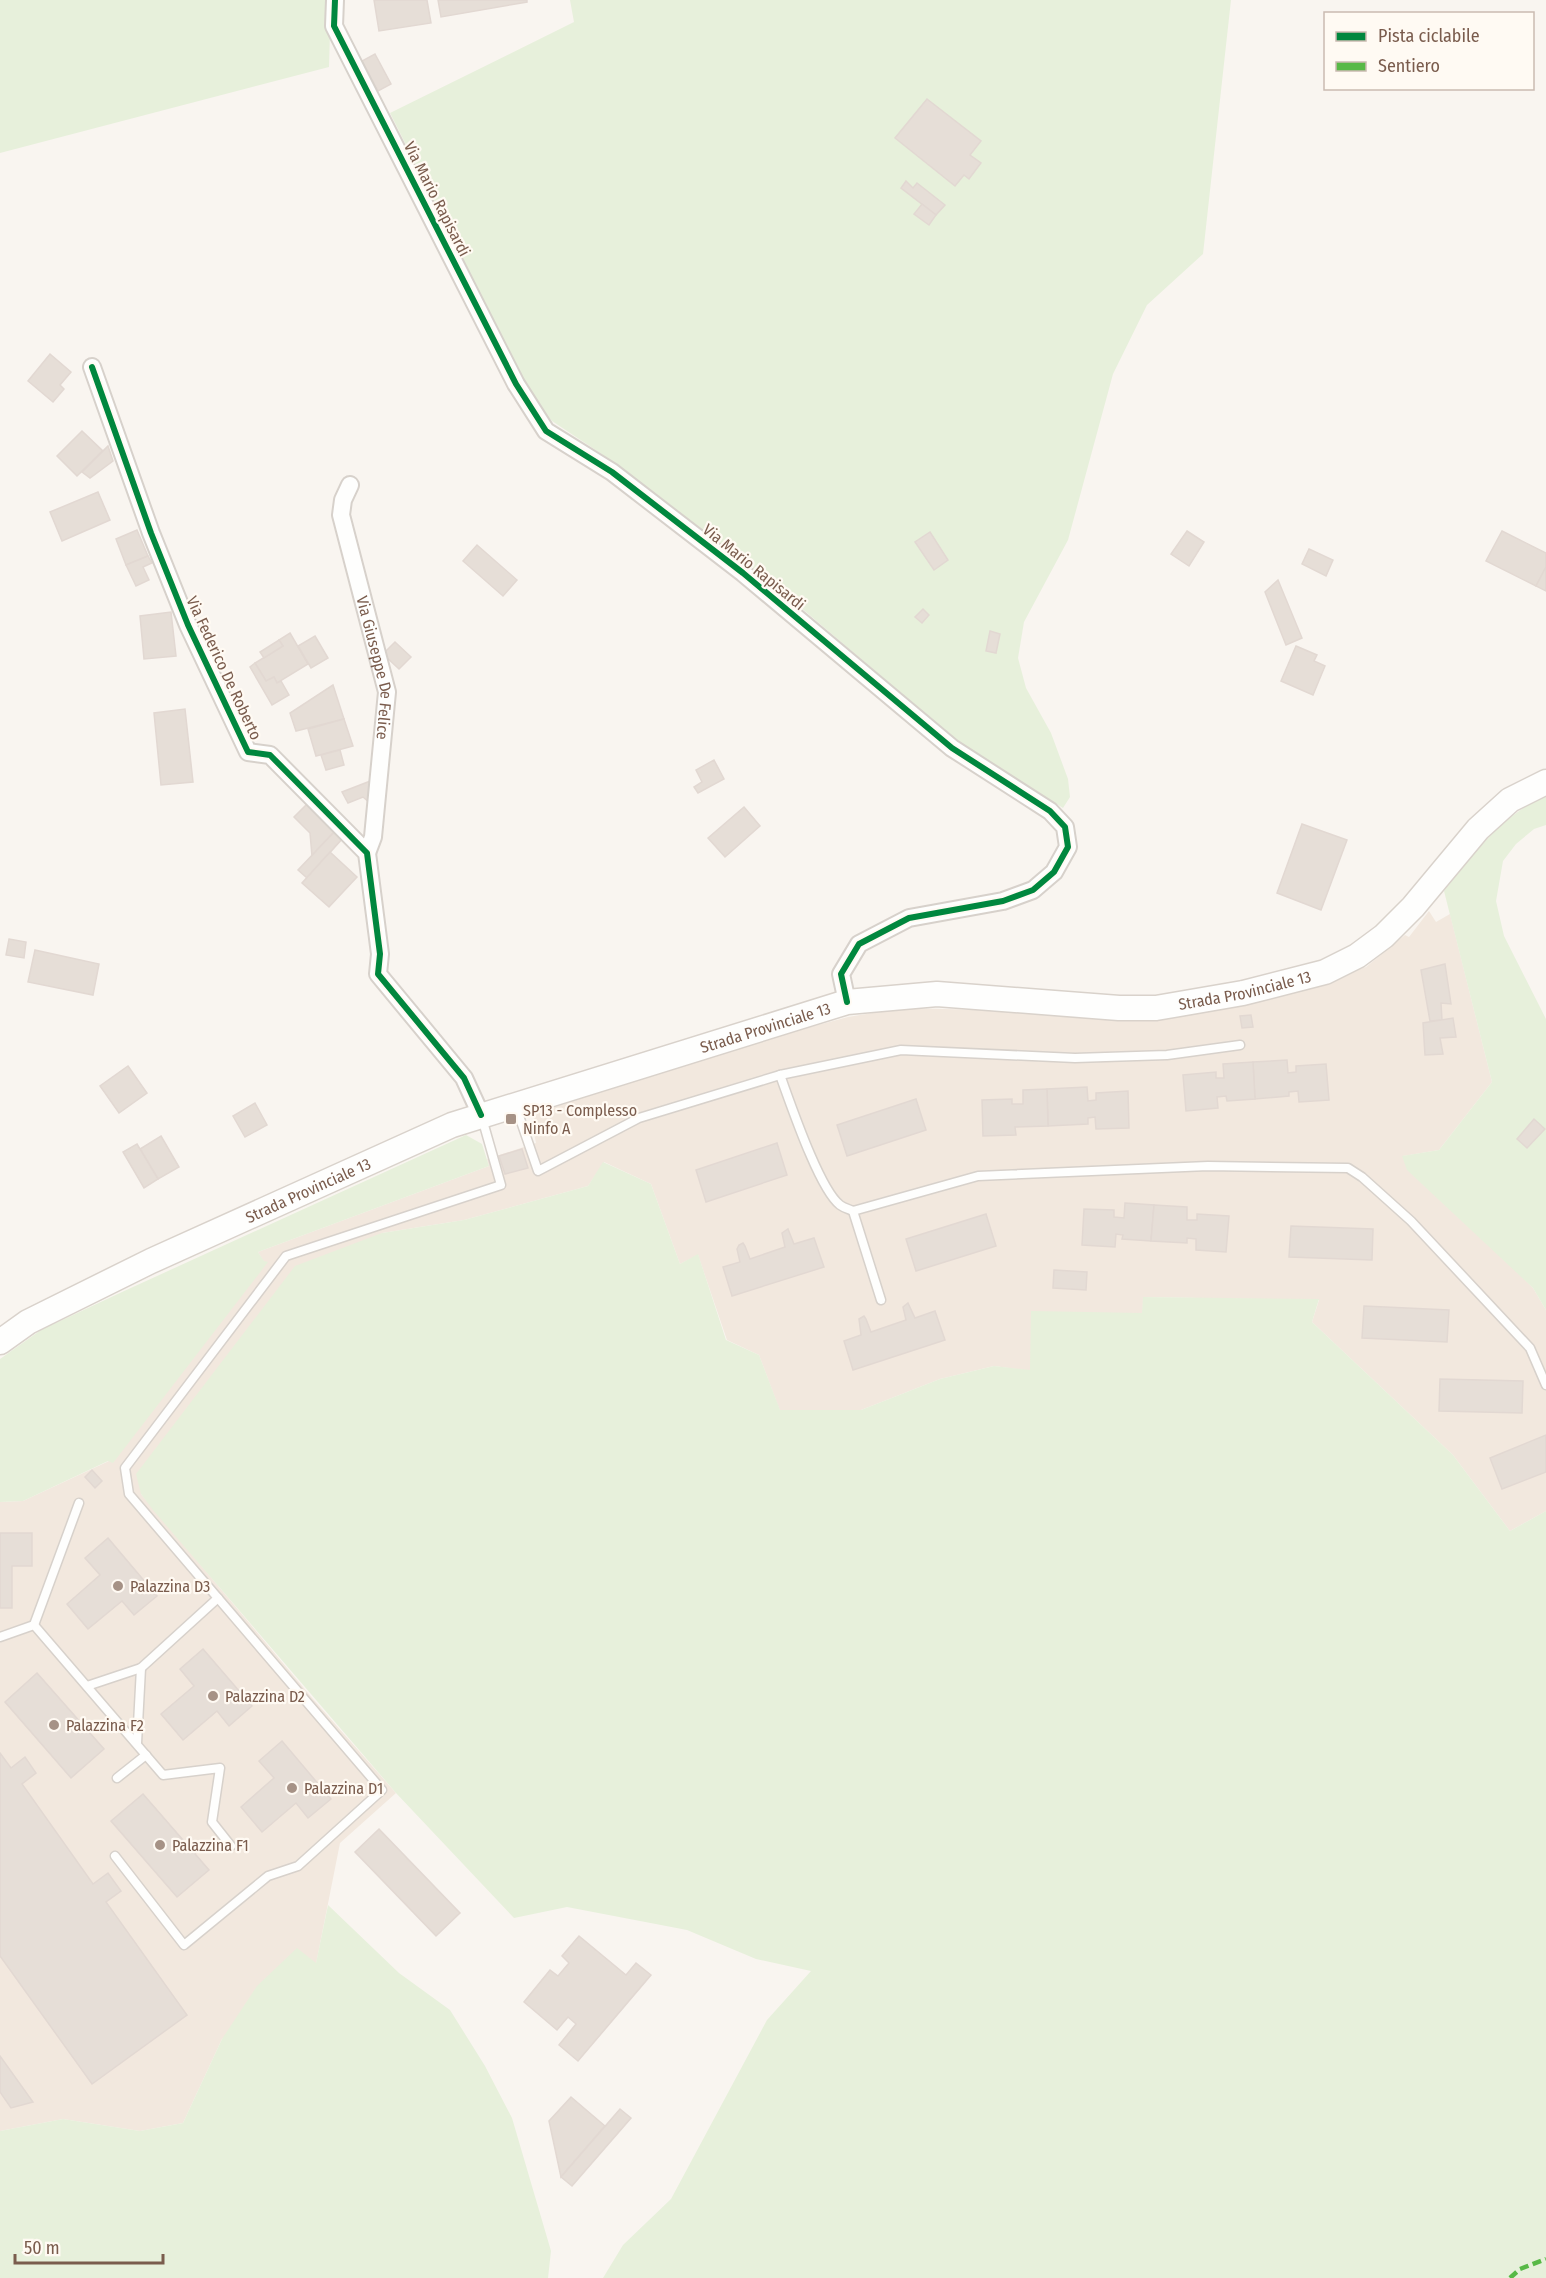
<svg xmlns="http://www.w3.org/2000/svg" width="1546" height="2278" viewBox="0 0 1546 2278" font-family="'Fira Sans Condensed',sans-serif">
<rect width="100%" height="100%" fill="#f9f5f0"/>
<polygon fill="#f2e8de" points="1429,911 1436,922 1450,914 1492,1082 1439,1150 1403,1156 1533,1288 1546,1310 1546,1511 1510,1531 1453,1455 1312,1322 1319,1300 1143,1297 1142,1372 1030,1371 994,1366 940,1379 861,1410 780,1411 759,1355 727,1340 698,1255 680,1264 651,1184 604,1162 588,1186 464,1220 382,1233 141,1494 313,1699 396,1793 340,1843 316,1964 222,2039 183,2123 140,2131 63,2119 0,2131 0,1502 23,1501 109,1461 264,1262 258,1252 489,1166 487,1159 536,1143 532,1123 537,1113 743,1045 848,1017 903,1008 985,1010 1098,1019 1155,1018 1290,993 1366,967 1405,935 1409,937"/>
<g fill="#e7f0db">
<polygon points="0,0 331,0 329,67 0,153"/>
<polygon points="570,0 1231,0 1203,254 1147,305 1113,374 1068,540 1024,622 1018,658 1026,688 1051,733 1068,779 1070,797 1063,808 952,737 806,612 615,463 552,421 534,401 390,113 574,22"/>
<path d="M1546,795v30l-12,4 -18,15 -13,17 -7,40 8,35 42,83v291l-13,-22 -126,-118 -5,-14 37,-6 53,-68 -48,-191c32,-39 55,-73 102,-96z"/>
<polygon points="466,1135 482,1144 489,1166 258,1252 264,1261 268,1262 113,1463 108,1461 23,1501 0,1502 0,1359 41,1330 122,1292"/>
<polygon points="603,1162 651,1184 680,1264 698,1254 726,1340 759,1355 780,1410 861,1410 940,1379 994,1366 1030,1370 1031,1311 1142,1313 1143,1297 1319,1299 1312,1322 1453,1455 1510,1531 1546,1511 1546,2278 603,2278 623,2245 671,2199 767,2020 811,1971 756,1959 687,1930 567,1907 514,1918 396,1793 153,1510 141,1494 136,1474 295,1266 382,1233 464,1220 588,1186"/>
<polygon points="328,1905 399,1973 450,2010 485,2066 512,2118 551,2251 548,2278 0,2278 0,2131 63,2119 140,2131 183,2123 222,2039 257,1986 297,1948 316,1963"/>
</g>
<g fill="#e6ded7" stroke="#e2d8d2" stroke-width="1.5">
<polygon points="374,0 427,0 431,23 379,31"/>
<polygon points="438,0 527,0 527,2 441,17"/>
<polygon points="375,54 391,84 378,91 362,61"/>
<polygon points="927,99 981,141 970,155 981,163 969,179 964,175 955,186 895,138"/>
<polygon points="906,181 913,188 917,183 945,205 936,215 901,188"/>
<polygon points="922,204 936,215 929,225 914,214"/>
<polygon points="50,354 71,372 60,385 64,389 53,402 28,381"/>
<polygon points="82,431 103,451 77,476 57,456"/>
<polygon points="108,446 113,461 90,478 82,472"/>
<polygon points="98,492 110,520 62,541 50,512"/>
<polygon points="137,530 148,556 126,565 116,539"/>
<polygon points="1187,531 1204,542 1189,566 1171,554"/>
<polygon points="1502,531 1546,553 1546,567 1536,586 1486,561"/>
<polygon points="930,532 948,560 934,570 915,542"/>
<polygon points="477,545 517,580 503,596 463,561"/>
<polygon points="1309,549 1333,560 1326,576 1302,564"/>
<polygon points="148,556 152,563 143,567 149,580 136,586 126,565"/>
<polygon points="1546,567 1546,591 1536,586"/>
<polygon points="1278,580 1302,638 1286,645 1265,592"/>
<polygon points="923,609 929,615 922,623 915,617"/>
<polygon points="171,612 176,656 144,659 140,616"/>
<polygon points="990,631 1000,634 996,653 986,651"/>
<polygon points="290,633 308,664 277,683 274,677 266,681 255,663 283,646 279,640"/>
<polygon points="315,636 328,658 311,668 298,646"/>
<polygon points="279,640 283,646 264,658 260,652"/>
<polygon points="395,642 411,657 399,669 383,654"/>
<polygon points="1296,646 1317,655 1314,661 1325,666 1313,695 1281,681"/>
<polygon points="255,663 266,681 274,677 277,683 281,681 289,695 272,705 250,667"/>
<polygon points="333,685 344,719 296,731 290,713"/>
<polygon points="185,709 193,782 161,785 154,713"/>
<polygon points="344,719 353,746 316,756 308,729"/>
<polygon points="340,750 344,765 326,770 321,755"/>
<polygon points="714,760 724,779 698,793 694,787 702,782 696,770"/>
<polygon points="373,780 370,803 363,797 348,803 342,792"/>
<polygon points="307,804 335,831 312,856 310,833 294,817"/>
<polygon points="744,807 760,826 725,857 708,838"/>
<polygon points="1302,824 1347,840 1321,910 1277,893"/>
<polygon points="335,831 343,838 307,878 298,870"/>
<polygon points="330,852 357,877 329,907 302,883"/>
<polygon points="9,939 26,942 24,958 6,955"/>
<polygon points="35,950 99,964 93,995 28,982"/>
<polygon points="1445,964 1451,1004 1441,1003 1442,1020 1430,1021 1421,970"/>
<polygon points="1251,1015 1253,1027 1242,1028 1240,1016"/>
<polygon points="1453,1018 1456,1037 1440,1038 1443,1054 1425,1055 1423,1023"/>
<polygon points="1287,1060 1288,1073 1296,1072 1296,1066 1326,1064 1329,1100 1299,1102 1298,1091 1289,1092 1289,1096 1255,1099 1253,1062"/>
<polygon points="1253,1062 1255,1099 1227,1101 1226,1096 1217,1097 1218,1108 1186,1111 1183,1075 1216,1072 1216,1078 1224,1078 1223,1064"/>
<polygon points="128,1066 147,1093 119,1113 100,1086"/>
<polygon points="1087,1087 1088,1101 1096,1100 1096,1093 1128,1091 1129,1128 1096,1129 1095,1117 1088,1118 1088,1124 1048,1126 1047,1089"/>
<polygon points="1047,1089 1048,1126 1015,1127 1016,1135 983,1136 982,1100 1012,1099 1012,1104 1023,1104 1023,1090"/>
<polygon points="916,1099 926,1130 847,1156 837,1125"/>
<polygon points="255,1103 267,1125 245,1137 233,1116"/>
<polygon points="1534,1119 1545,1129 1527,1148 1517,1139"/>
<polygon points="161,1136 179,1167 158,1179 140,1149"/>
<polygon points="777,1143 787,1175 706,1202 696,1170"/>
<polygon points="137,1144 158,1179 144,1188 123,1152"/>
<polygon points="522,1149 528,1168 505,1174 499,1156"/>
<polygon points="1125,1203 1154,1205 1151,1241 1122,1239 1123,1235 1116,1234 1115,1247 1082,1245 1084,1209 1114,1210 1114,1217 1124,1218"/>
<polygon points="1154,1205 1187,1207 1187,1220 1197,1220 1197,1214 1229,1216 1226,1252 1196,1250 1196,1239 1187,1238 1187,1243 1151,1241"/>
<polygon points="986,1214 996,1246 916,1271 906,1239"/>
<polygon points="1291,1226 1373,1229 1372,1260 1289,1257"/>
<polygon points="788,1229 794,1244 814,1238 824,1267 732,1296 723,1267 740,1262 737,1249 739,1245 743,1243 745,1246 750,1259 785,1247 782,1233"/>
<polygon points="1054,1270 1087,1272 1086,1290 1053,1288"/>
<polygon points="908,1303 915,1318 935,1311 945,1340 853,1370 844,1341 861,1335 859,1319 864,1316 866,1319 871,1332 906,1320 903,1307"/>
<polygon points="1364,1306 1449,1310 1447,1342 1362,1338"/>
<polygon points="1440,1379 1523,1381 1522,1413 1439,1411"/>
<polygon points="1546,1435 1546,1472 1502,1489 1490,1458"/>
<polygon points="92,1470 102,1481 95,1488 85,1477"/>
<polygon points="0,1533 32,1533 32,1566 12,1566 12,1608 0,1608"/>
<polygon points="108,1538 157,1596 134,1615 122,1601 88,1629 67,1604 100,1575 85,1558"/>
<polygon points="203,1649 252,1706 229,1726 217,1711 183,1740 161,1714 194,1686 180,1669"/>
<polygon points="37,1673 104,1749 71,1778 5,1702"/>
<polygon points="282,1741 331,1799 308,1818 296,1803 262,1832 241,1807 274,1778 259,1761"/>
<polygon points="0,1753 11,1768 25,1757 36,1773 22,1784 93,1884 108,1873 121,1891 106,1902 187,2015 92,2084 0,1956"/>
<polygon points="143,1794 209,1870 177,1897 111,1821"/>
<polygon points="379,1829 460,1913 436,1936 355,1852"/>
<polygon points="579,1936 626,1975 636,1963 651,1975 578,2061 559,2045 576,2024 568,2017 557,2030 524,2002 550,1970 558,1976 569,1963 562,1956"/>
<polygon points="0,2056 33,2102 11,2108 0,2092"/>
<polygon points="571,2097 605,2126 561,2177 549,2121"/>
<polygon points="620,2109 631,2118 572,2186 561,2177"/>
</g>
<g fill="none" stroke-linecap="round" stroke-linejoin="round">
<defs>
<g id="lane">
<path d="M780,1075c10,27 39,114 60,130 4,3 9,4 13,6l125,-35 230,-10 140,2 14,9 49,44 119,127 16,37"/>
<polyline points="516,1107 538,1171 639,1118 780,1075 901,1050 1075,1058 1167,1055 1240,1045"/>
<polyline points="853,1211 881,1300"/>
<polyline points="34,1625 79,1503"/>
<polyline points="0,1637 34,1625 163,1775 220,1768 212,1822 231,1846"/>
<polyline points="87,1686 141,1668 218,1598"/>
<polyline points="137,1743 141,1668"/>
<polyline points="117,1778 146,1755"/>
<polyline points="115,1856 184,1945 268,1876 298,1866 382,1790 129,1494 125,1468 286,1256 501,1185 482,1118"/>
</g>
<g id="street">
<polyline points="335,0 334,26 516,384 546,431 612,472 743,573 952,748 1050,811 1065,827 1068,847 1054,872 1033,890 1003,901 909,918 859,944 841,974 847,1002"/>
<polyline points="92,367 151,533 188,625 248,752 270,755 367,853 380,954 378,974 464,1078 481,1115"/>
<path id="s1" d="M350,485l-7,15 -2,15 46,177 -14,145 -6,16"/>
</g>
<g id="secondary">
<path id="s2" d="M0,1342l28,-20 123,-61 301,-136 395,-123 90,-8 182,14h37l87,-15 82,-21 32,-16 27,-20 29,-29 65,-78 32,-29 36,-18"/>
</g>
</defs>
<use href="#lane" stroke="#d7d1cb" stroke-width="11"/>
<use href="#street" stroke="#d7d1cb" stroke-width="20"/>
<use href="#secondary" stroke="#d9d2cb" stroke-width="27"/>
<use href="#lane" stroke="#fefefd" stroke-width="8"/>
<use href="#street" stroke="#fefefd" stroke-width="16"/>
<use href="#secondary" stroke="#fefefd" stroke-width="24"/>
<polyline stroke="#58b947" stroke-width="4.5" stroke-dasharray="9 4.5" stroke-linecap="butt" points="1510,2278 1520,2269 1546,2259"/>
<defs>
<g id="cycleway">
<polyline points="335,0 334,26 516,384 546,431 612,472 743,573 952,748 1050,811 1065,827 1068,847 1054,872 1033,890 1003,901 909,918 859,944 841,974 847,1002"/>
<polyline points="92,367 151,533 188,625 248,752 270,755 367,853 380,954 378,974 464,1078 481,1115"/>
</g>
</defs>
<use href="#cycleway" stroke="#fffaf3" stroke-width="10"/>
<use href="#cycleway" stroke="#00873e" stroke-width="6"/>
</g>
<g fill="#a69286" stroke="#fffaf3" stroke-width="2">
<rect x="505" y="1113" width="12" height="12" rx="3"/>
<circle cx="118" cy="1586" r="6"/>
<circle cx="213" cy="1696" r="6"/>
<circle cx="54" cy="1725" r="6"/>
<circle cx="292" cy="1788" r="6"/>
<circle cx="160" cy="1845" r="6"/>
</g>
<g text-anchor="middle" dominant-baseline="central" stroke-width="4.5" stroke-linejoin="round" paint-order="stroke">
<g font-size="16" fill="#7a5c4d" stroke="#fffaf3">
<text transform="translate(437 199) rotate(63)">Via Mario Rapisardi</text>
<text transform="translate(754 567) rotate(39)">Via Mario Rapisardi</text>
<text transform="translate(224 668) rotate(65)">Via Federico De Roberto</text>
<text stroke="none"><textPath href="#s1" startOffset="189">Via Giuseppe De Felice</textPath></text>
<text stroke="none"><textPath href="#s2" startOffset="1316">Strada Provinciale 13</textPath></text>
<text stroke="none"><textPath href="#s2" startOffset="830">Strada Provinciale 13</textPath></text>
<text stroke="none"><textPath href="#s2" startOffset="344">Strada Provinciale 13</textPath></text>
</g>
<g font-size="16" fill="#7a5c4d" stroke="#fffaf3" text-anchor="start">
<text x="523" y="1110">SP13 - Complesso<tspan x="523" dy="18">Ninfo A</tspan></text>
<text x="130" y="1586">Palazzina D3</text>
<text x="225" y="1696">Palazzina D2</text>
<text x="66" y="1725">Palazzina F2</text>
<text x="304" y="1788">Palazzina D1</text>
<text x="172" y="1845">Palazzina F1</text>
</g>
</g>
<rect x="1324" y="12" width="210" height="78" fill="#fffaf3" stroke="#cabbb1" stroke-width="1.5"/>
<rect x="1336" y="32" width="30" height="9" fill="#00873e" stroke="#cabbb1" stroke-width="1.5"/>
<text x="1378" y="42" font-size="18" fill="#7a5c4d">Pista ciclabile</text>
<rect x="1336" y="62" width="30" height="9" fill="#58b947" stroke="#cabbb1" stroke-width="1.5"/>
<text x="1378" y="72" font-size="18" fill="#7a5c4d">Sentiero</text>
<path d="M15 2254v9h148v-9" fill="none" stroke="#7a5c4d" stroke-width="3"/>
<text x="24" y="2254" font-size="18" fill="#7a5c4d" stroke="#fffaf3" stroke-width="4.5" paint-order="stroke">50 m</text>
</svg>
